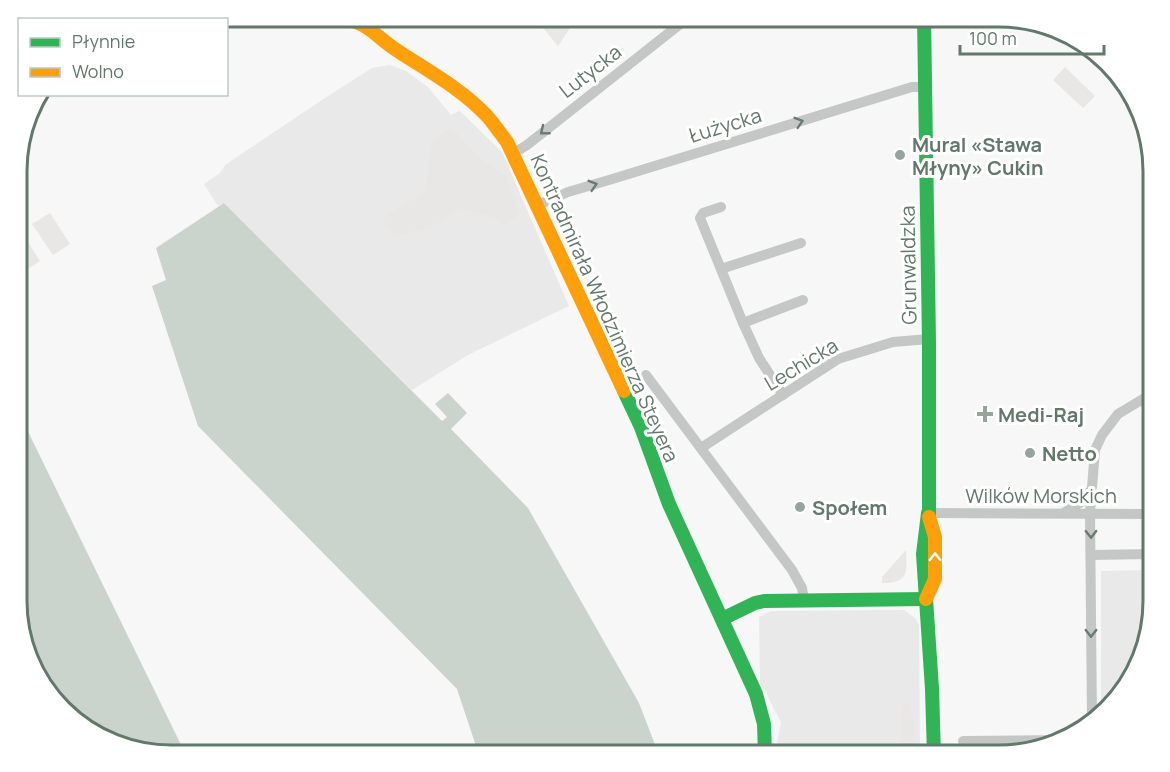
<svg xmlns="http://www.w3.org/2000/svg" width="1170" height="772" viewBox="0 0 1170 772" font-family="Manrope,sans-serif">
<rect width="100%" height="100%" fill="#f7f7f7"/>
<g fill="#e8e9e8">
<polygon points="390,65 406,71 428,87 451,115 459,111 461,112 502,152 569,306 468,355 412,390 224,203 218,206 204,184 220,173 225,165 322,100 372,68"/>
<polygon points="1153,570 1153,611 1127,687 1101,712 1101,571"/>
<polygon points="904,610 915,618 919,625 920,755 775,755 781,722 760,682 759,617 771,611"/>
</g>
<g fill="#e9e7e5">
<polygon points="436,17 574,17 574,22 558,46 544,29 526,17 453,19"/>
<polygon points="1065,67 1095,96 1083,108 1053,80"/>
<polygon points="451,127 480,158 506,176 520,215 503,225 496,218 459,208 436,224 395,237 382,218 425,192 431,143"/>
<polygon points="50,213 70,244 53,255 32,224"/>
<polygon points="23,234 40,261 18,275 18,237"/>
<path d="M906,550c1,23 3,33 -24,33v-6z"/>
<polygon points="905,704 910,705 914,729 911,738 912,755 897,755 902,729 902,708"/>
</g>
<g fill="#cad4cc">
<polygon points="224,203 442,421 447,417 435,404 448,393 467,413 451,429 528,508 639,703 659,755 479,755 457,689 198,426 152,286 166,280 156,248"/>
<polygon points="18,411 186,755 170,755 85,729 37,679 18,621"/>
</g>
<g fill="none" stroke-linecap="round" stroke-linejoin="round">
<g stroke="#c5c7c6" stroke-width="10">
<polyline points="514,153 527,145 689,17"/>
<polyline points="538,205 568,192 609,180 912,87 925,87"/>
<polyline points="721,207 703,213 700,218 743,323 803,300"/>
<polyline points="721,269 801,243"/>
<polyline points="743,323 759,358 783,395"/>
<polyline points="646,375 792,570 802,588 804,600"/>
<polyline points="701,448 838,359 893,342 929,339"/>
<polyline points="1065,512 1080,503 1091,490"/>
<polyline points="928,513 1153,514"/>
<polyline points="1091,555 1153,554"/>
<polyline points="1092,720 1090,512 1095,450 1102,435 1118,414 1153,393"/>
<polyline points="963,741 1061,740"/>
</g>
<g stroke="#30b455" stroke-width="14">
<polyline points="924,17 929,342 929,517"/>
<polyline points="624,391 641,427 669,504 756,694 764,724 765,755"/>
<polyline points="928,513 923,554 932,689 934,755"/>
<polyline points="722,619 755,603 764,601 926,599"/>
</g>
<g stroke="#ff9f0a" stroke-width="14">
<path d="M340,19c27,2 32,14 52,28 32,22 68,40 95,69 7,8 13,17 20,26l117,249"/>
<polyline points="926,599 935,579 935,537 929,517"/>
</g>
</g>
<defs><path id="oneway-chevron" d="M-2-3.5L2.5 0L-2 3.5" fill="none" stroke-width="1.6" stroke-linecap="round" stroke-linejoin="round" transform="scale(1.5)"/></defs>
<g stroke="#677c70">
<use href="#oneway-chevron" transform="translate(799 122) rotate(-17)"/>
<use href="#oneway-chevron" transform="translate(544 131) rotate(141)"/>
<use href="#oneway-chevron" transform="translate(593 185) rotate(-17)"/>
<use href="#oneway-chevron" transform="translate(1091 534) rotate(89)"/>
<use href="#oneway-chevron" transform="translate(1091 633) rotate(90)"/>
</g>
<use stroke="#fff" href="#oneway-chevron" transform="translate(935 557) rotate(-90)"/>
<g fill="#96a49c" stroke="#fff" stroke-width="2">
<circle cx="900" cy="155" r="6"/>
<path d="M982 405h6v6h6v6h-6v6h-6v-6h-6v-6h6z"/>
<circle cx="1030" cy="453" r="6"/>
<circle cx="800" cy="507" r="6"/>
</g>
<g text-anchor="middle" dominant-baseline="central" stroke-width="6" stroke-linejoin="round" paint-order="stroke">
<g font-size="20" fill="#62786b" stroke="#fff">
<text transform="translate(590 71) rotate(-38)">Lutycka</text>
<text transform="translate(725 125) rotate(-17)">Łużycka</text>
<text transform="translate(908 265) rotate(-91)">Grunwaldzka</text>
<text transform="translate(605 308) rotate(66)">Kontradmirała Włodzimierza Steyera</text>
<text transform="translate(801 364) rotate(-31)">Lechicka</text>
<text x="1041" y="495">Wilków Morskich</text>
</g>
<g font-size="20" font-weight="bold" fill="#62786b" stroke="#fff" text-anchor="start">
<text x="912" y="144">Mural «Stawa<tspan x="912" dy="23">Młyny» Cukin</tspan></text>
<text x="998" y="414">Medi-Raj</text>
<text x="1042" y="453">Netto</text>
<text x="812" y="507">Społem</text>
</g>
</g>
<path d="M0 0H1170V772H0ZM171 27H999A144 144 0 0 1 1143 171V601A144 144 0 0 1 999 745H171A144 144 0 0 1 27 601V171A144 144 0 0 1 171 27Z" fill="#fff" fill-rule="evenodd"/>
<path fill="none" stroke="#62786b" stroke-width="3" d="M171 27H999A144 144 0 0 1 1143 171V601A144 144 0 0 1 999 745H171A144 144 0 0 1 27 601V171A144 144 0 0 1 171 27Z"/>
<rect x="18" y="18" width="210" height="78" fill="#ffffff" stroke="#c0c9c4" stroke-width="1.5"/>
<rect x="30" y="38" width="30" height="9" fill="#30b455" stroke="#c0c9c4" stroke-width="1.5"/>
<text x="72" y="48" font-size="18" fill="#62786b">Płynnie</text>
<rect x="30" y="68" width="30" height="9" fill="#ff9f0a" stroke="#c0c9c4" stroke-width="1.5"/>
<text x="72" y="78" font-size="18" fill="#62786b">Wolno</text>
<path d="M960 45v9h144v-9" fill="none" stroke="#62786b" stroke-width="3"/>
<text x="969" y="45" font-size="18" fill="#62786b" stroke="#ffffff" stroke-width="4.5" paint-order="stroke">100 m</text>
</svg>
